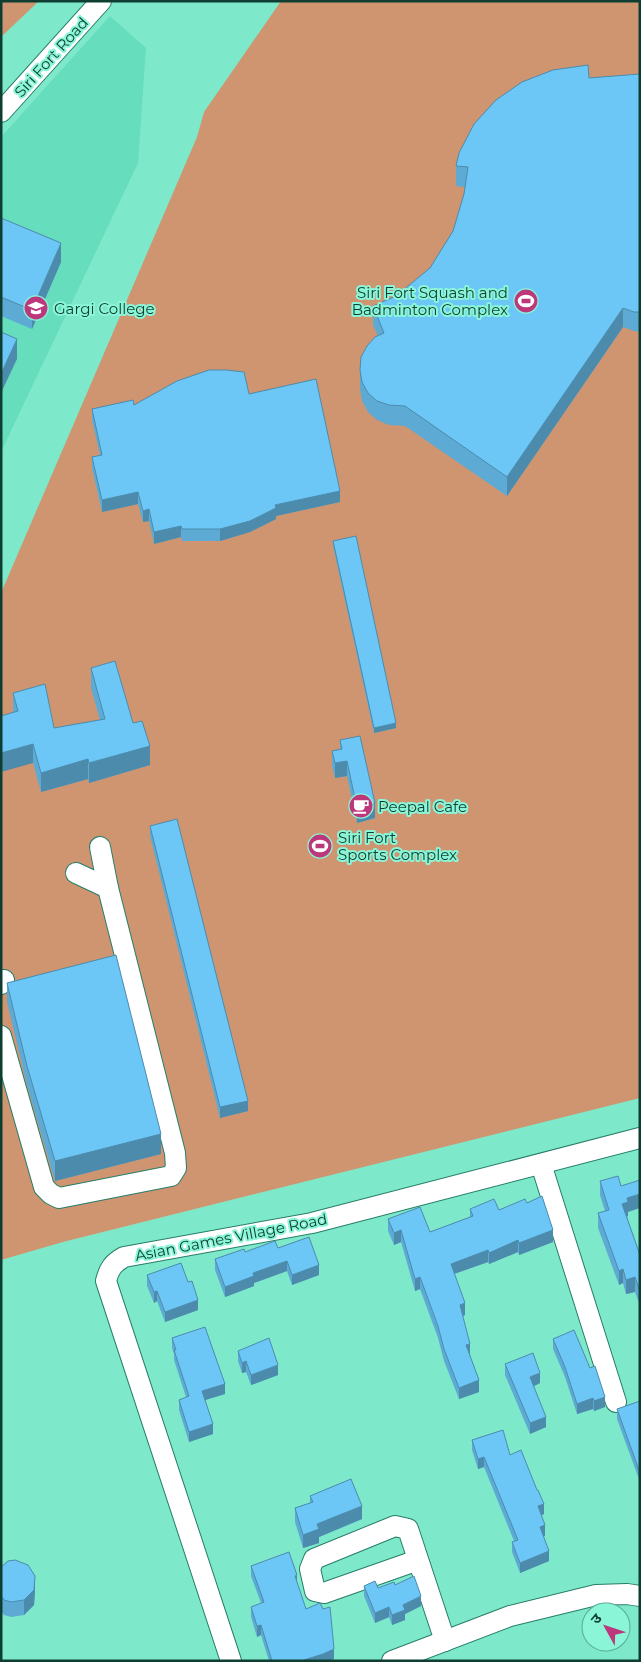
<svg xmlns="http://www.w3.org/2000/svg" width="641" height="1662" viewBox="0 0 641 1662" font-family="Montserrat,'Noto Sans Devanagari',sans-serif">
<rect width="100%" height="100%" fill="#7de9ca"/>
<polygon fill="#66ddbd" points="110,16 146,48 138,163 1,452 1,137"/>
<g fill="#cf9570">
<polygon points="1,1 38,1 38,2 1,37"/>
<polygon points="281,1 640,1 640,1098 63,1242 1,1260 1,593 197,137 204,112"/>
</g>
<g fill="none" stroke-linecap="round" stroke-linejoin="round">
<defs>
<g id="minor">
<polyline points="1,112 101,1"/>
<polyline points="76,873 108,888 100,847"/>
<polyline points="1,984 4,980"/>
<polyline points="1,1036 44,1187 51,1194 59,1198 171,1176 176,1168 175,1153 108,888"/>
<polyline points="541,1164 616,1402"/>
<polyline points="418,1560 324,1593 315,1591 310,1569 314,1559 395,1526 408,1529 445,1641"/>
<path d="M231,1661l-125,-380c3,-12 7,-18 18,-24l188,-34 328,-85"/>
<polyline points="392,1661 510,1616 596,1595 627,1594 640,1596"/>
</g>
</defs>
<use href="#minor" stroke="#277d68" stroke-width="22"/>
<use href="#minor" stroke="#fff" stroke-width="20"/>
</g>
<g fill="#5dabd4">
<polygon points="640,74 640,332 634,331 623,327 507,496 405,426 389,425 377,420 368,412 362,401 360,389 360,370 378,336 373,325 373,306 396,296 430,268 453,231 464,194 465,187 456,186 456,166 589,78"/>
<polygon points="1,218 61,262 32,329 1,316"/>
<polygon points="249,394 340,502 276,516 276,519 250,532 220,541 182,541 181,537 154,544 149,521 143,522 138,504 102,512 92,468 92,457 100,455 92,420 92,409"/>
<polygon points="333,541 396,728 374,733 333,546"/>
<polygon points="91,668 150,765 89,783 88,779 41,792 33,763 13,713 13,693 54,728 100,720 91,688"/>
<polygon points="340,740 375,818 357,823 347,776 335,778 332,766 332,751 340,749"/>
<polygon points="150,826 248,1111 220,1118 150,836"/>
<polygon points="7,983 161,1154 55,1181 27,1085 7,1002"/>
<polygon points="600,1181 628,1212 628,1216 627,1217 640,1255 640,1306 635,1292 626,1294 623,1283 619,1285 598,1228 598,1213 605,1211 600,1195"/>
<polygon points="527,1203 553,1242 519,1255 518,1252 489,1264 488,1262 454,1274 465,1315 463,1316 470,1355 479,1392 459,1399 444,1361 438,1338 420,1289 415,1291 401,1242 394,1245 388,1231 388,1219 430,1232 470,1217 470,1209 499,1210"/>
<polygon points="278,1248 319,1275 292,1285 287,1271 254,1283 254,1286 225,1297 215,1270 215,1259 245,1252"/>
<polygon points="147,1275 198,1310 165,1322 157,1301 154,1303 147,1286"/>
<polygon points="172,1338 225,1394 205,1400 213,1434 189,1442 179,1410 179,1400 186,1397 174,1360 174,1354 172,1348"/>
<polygon points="553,1339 605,1407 594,1411 593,1409 577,1414 565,1377 553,1349"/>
<polygon points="238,1351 278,1375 251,1385 246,1372 242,1373 238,1361"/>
<polygon points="505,1364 540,1383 534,1386 546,1427 530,1434 505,1375"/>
<polygon points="640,1401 640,1482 617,1419 617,1409"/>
<polygon points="472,1440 510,1455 544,1514 541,1515 545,1536 543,1536 549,1561 520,1573 512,1552 512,1542 514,1541 484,1467 478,1469 472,1450"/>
<polygon points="310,1496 362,1519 319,1537 319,1543 303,1548 295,1522 295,1508 310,1503"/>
<polygon points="251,1566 297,1584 306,1609 334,1659 330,1661 269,1661 261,1635 257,1637 251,1617 251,1607 261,1603 251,1576"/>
<polygon points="1,1567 35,1591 34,1605 24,1615 11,1617 4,1615 1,1611"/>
<polygon points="395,1585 421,1606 405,1614 405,1620 392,1625 389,1617 375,1623 364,1596 364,1586 378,1588"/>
</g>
<g fill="#4c8bac">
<polygon points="61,243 61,262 32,329 32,310"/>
<polygon points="623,308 623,327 507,496 507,477"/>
<polygon points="17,339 17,359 1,393 1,374"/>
<polygon points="340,491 340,502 276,516 276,519 250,532 220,541 220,529 275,505"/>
<polygon points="138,492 138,504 102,512 102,500"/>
<polygon points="149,509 149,521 143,522 143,511"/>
<polygon points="181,526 181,537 154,544 154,532"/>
<polygon points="396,723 396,728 374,733 374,728"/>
<polygon points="33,744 33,763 1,772 1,753"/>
<polygon points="150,746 150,765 89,783 89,763"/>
<polygon points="88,759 88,779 41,792 41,773"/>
<polygon points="347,761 347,776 335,778 335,763"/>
<polygon points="375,803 375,818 357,823 357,808"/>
<polygon points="248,1101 248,1111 220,1118 220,1107"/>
<polygon points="161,1134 161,1154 55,1181 55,1161"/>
<polygon points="640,1194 640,1208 628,1212 628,1216 622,1218 622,1204 627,1198"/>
<polygon points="401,1230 401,1242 394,1245 394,1233"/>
<polygon points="553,1230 553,1242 519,1255 519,1243"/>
<polygon points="518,1240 518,1252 489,1264 489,1253"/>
<polygon points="488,1250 488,1262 451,1275 451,1264"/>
<polygon points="287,1261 287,1271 254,1283 254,1286 225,1297 225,1287 253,1273"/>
<polygon points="319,1265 319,1275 292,1285 292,1275"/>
<polygon points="623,1269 623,1283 619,1285 619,1271"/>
<polygon points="420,1277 420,1289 415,1291 415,1279"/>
<polygon points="635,1277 635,1292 626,1294 626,1280"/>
<polygon points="157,1291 157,1301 154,1303 154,1292"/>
<polygon points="198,1300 198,1310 165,1322 165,1312"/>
<polygon points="465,1303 465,1315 460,1317 460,1305"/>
<polygon points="470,1344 470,1355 466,1356 466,1345"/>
<polygon points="246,1361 246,1372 242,1373 242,1363"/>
<polygon points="278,1365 278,1375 251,1385 251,1375"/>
<polygon points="540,1373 540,1383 530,1388 530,1377"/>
<polygon points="479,1380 479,1392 459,1399 459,1388"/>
<polygon points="225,1384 225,1394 202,1401 202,1391"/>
<polygon points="605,1397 605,1407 594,1411 594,1401"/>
<polygon points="593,1398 593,1409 577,1414 577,1404"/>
<polygon points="546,1417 546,1427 530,1434 530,1423"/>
<polygon points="213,1424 213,1434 189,1442 189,1432"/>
<polygon points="484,1457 484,1467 478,1469 478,1459"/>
<polygon points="544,1504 544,1514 538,1517 538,1506"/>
<polygon points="362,1506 362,1519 319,1537 319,1543 303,1548 303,1535 317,1524"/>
<polygon points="545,1525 545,1536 540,1538 540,1527"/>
<polygon points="549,1551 549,1561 520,1573 520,1563"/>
<polygon points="297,1575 297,1585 295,1576"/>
<polygon points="35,1576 35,1591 34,1605 24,1615 24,1600"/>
<polygon points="421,1596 421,1606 405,1614 405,1620 392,1625 392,1615 403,1605"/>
<polygon points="389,1607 389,1617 375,1623 375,1613"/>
<polygon points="261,1625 261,1635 257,1637 257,1626"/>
<polygon points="334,1649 334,1659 330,1661 301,1661"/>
</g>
<g fill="#6cc7f6" stroke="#4c8bac">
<polygon points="588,65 589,78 640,74 640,312 634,312 623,308 507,477 405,406 389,405 377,401 368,393 362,382 360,370 361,357 367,346 375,337 384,333 373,306 396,296 430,268 453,231 464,194 468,167 456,166 459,153 474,124 496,100 522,82 553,70"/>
<polygon points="1,218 61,243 32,310 1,297"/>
<polygon points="1,332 17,339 1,374"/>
<polygon points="209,370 226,370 244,372 249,394 316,379 340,491 275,505 276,508 250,521 220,529 182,529 181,526 154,532 149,509 143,511 138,492 102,500 92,457 102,455 92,409 133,400 134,405 177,381"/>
<polygon points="356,536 396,723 374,728 333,541"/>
<polygon points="115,661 133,723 142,721 150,746 89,763 88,759 41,773 33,744 1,753 1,716 18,711 13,693 45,684 54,728 105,719 91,668"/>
<polygon points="360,736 375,803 357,808 347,761 335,763 332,751 342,749 340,740"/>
<polygon points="177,819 248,1101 220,1107 150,826"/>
<polygon points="116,955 161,1134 55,1161 27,1066 7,983"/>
<polygon points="618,1176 621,1186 640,1180 640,1194 627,1198 628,1202 622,1204 640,1255 640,1292 635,1277 626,1280 623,1269 619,1271 598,1213 609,1210 600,1181"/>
<polygon points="542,1196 553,1230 519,1243 518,1240 489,1253 488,1250 451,1264 465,1303 460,1305 470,1344 466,1345 479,1380 459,1388 444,1349 438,1326 420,1277 415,1279 401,1230 394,1233 388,1219 420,1207 430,1232 473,1216 470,1209 494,1199 499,1210 525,1199 527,1203"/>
<polygon points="309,1237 319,1265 292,1275 287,1261 253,1273 254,1276 225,1287 215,1259 244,1249 245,1252 275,1241 278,1248"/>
<polygon points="181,1263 188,1282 192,1281 198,1300 165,1312 157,1291 154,1292 147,1275"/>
<polygon points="205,1327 225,1384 202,1391 213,1424 189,1432 179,1400 189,1396 174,1350 176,1350 172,1338"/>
<polygon points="574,1330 590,1368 595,1366 605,1397 594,1401 593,1398 577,1404 565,1367 553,1339"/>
<polygon points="269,1338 278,1365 251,1375 246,1361 242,1363 238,1351"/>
<polygon points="533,1353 540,1373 530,1377 546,1417 530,1423 505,1364"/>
<polygon points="640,1401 640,1473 617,1409"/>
<polygon points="503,1430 510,1455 521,1450 537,1490 538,1490 544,1504 538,1506 545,1525 540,1527 549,1551 520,1563 512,1542 518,1540 484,1457 478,1459 472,1440"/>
<polygon points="351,1479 362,1506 317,1524 319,1529 303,1535 295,1508 313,1502 310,1496"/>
<polygon points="289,1552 297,1575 295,1576 306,1609 320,1603 323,1609 330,1607 334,1649 323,1654 301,1661 272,1661 261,1625 257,1626 251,1607 264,1602 251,1566"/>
<polygon points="15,1560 28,1565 35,1576 34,1590 24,1600 11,1602 4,1600 1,1596 1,1567 8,1561"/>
<polygon points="414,1576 421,1596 403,1605 405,1610 392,1615 389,1607 375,1613 364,1586 375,1581 378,1588 394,1582 395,1585"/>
</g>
<defs>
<symbol id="stadium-disc" viewBox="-11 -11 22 22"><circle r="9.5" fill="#bc377b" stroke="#8af6d7"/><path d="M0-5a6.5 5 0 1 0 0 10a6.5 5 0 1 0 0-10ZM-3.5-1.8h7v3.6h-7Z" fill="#fff"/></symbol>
<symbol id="university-disc" viewBox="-11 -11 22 22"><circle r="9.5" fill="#bc377b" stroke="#8af6d7"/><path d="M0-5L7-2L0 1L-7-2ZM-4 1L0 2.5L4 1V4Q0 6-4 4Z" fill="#fff"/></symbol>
<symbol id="cafe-disc" viewBox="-11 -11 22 22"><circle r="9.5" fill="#bc377b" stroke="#8af6d7"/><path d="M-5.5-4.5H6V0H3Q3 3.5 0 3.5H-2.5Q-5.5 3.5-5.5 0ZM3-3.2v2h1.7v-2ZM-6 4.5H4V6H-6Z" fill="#fff"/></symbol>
</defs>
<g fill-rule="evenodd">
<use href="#stadium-disc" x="512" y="287" width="28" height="28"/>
<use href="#university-disc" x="22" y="294" width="28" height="28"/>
<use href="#cafe-disc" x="347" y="792" width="28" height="28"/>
<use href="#stadium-disc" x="306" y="832" width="28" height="28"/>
</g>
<g text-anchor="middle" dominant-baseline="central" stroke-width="4" stroke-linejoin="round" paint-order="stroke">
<g font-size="15" fill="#0e3e32" stroke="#8af6d7">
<text transform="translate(51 57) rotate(-48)">Siri Fort Road</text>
<text transform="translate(231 1237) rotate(-11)">Asian Games Village Road</text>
</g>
<g font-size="15" fill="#0e3e32" stroke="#8af6d7" text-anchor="start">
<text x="508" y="292" text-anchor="end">Siri Fort Squash and<tspan x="508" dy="17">Badminton Complex</tspan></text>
<text x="54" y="308">Gargi College</text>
<text x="378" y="806">Peepal Cafe</text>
<text x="338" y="837">Siri Fort<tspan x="338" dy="17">Sports Complex</tspan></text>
</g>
</g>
<rect width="641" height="1662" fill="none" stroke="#0e3e32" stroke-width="5"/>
<g transform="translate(606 1627) rotate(310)"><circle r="24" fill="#8af6d7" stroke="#58ac95"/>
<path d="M0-4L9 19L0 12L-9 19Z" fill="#bc377b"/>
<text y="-8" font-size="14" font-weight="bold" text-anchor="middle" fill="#0e3e32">उ</text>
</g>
</svg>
